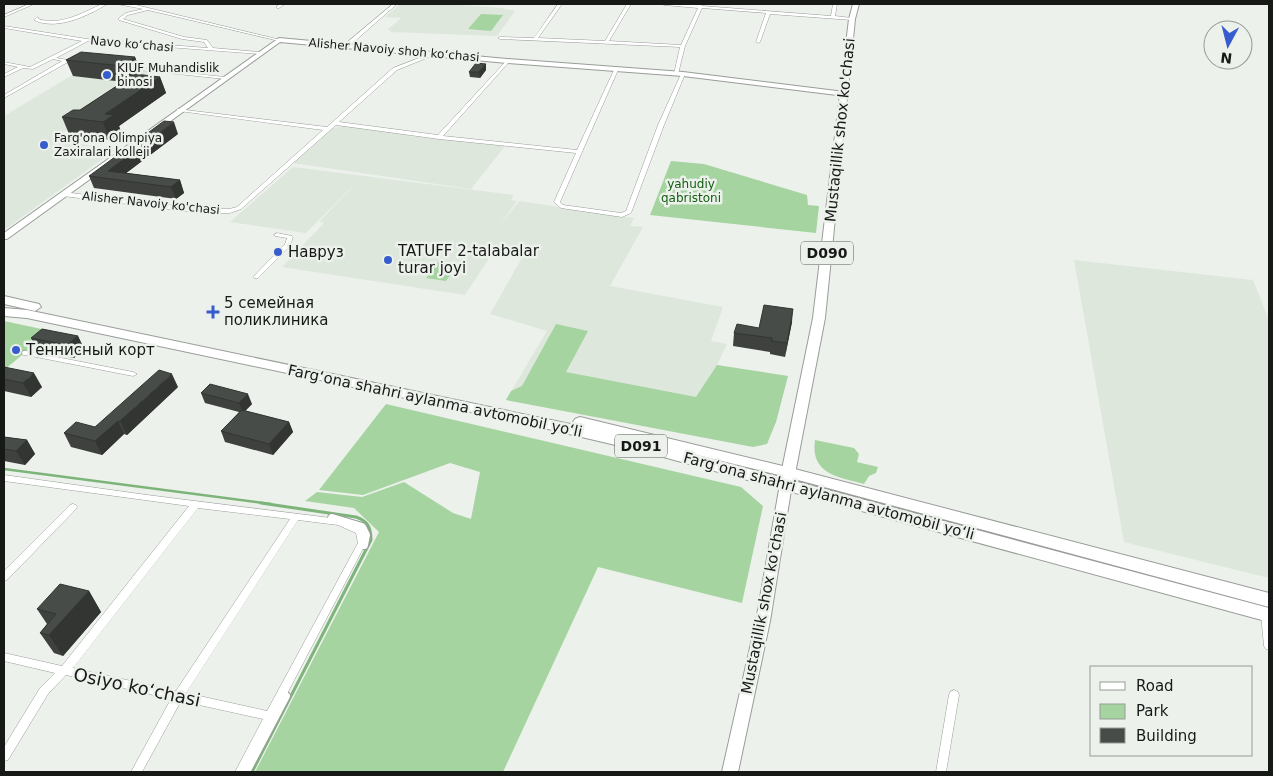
<svg xmlns="http://www.w3.org/2000/svg" width="1273" height="776" viewBox="0 0 1273 776" font-family="'DejaVu Sans',sans-serif">
<rect width="100%" height="100%" fill="#edf1ec"/>
<g fill="#dde7dc">
<polygon points="400,4 448,4 502,8 515,11 497,36 390,32 391,30 387,30 401,18 385,17"/>
<polygon points="91,64 157,71 53,139 115,150 4,230 4,116"/>
<polygon points="342,126 405,133 409,136 505,146 471,189 293,163 330,129"/>
<polygon points="293,167 514,195 511,200 517,201 498,228 519,201 634,218 630,226 643,227 610,286 723,307 711,341 727,344 717,365 788,376 776,422 745,417 506,400 547,331 490,314 522,258 492,254 465,295 282,267 324,223 319,222 361,178 306,233 230,222"/>
<polygon points="1074,260 1253,280 1269,320 1269,578 1124,542"/>
</g>
<g fill="#a5d4a1">
<polygon points="481,14 503,15 491,31 468,29"/>
<polygon points="671,161 704,164 807,195 808,205 819,206 816,233 650,215"/>
<polygon points="438,262 457,265 446,281 426,278"/>
<polygon points="4,321 51,331 4,370"/>
<polygon points="556,324 588,331 566,372 696,397 717,365 788,376 776,422 767,444 753,447 506,400 511,391 522,386"/>
<polygon points="386,404 741,487 763,506 742,603 598,567 503,772 255,772 379,532 354,508 305,501 317,492 362,497 404,482 453,513 471,519 480,472 450,463 363,495 319,490"/>
<path d="M815,440l39,8 5,6 -2,8 21,5 -2,6 -7,3 -5,8c-26,-7 -54,-10 -49,-44z"/>
</g>
<g fill="none" stroke-linecap="round" stroke-linejoin="round">
<polyline stroke="#7db479" stroke-width="2.5" points="4,469 271,504"/>
<path stroke="#7db479" stroke-width="3" d="M252,772l119,-232c0,-12 -3,-19 -15,-23l-95,-14"/>
<defs>
<g id="pedestrian">
<polyline points="332,518 362,527 366,535 364,545"/>
<polyline points="246,772 286,696"/>
</g>
<g id="minor">
<polygon points="29,4 34,4 4,17 4,15"/>
<path d="M102,4h5c-19,12 -51,27 -73,16l3,-3 2,1 -1,1c23,7 44,-6 64,-15z"/>
<polygon points="117,4 136,5 281,40 279,41 148,10 128,15 123,19 184,37 207,40 213,48 260,52 262,53 260,54 88,41 56,58 68,60 68,62 4,98 4,95 62,61 53,59 33,69 23,68 4,77 4,74 18,67 4,64 4,62 30,67 82,41 4,28 4,26 87,39 208,48 204,42 182,39 119,20 119,18 126,13 143,9"/>
<polygon points="281,4 285,4 279,8 277,8 277,6"/>
<polygon points="393,4 397,4 348,47 344,47 344,45"/>
<polygon points="558,4 562,4 538,38 605,41 627,4 631,4 609,41 681,45 698,8 664,5 662,4 697,5 697,4 701,4 702,6 831,16 833,4 837,4 835,16 852,18 854,19 852,20 770,14 760,42 758,43 756,42 766,13 702,8 685,46 678,74 676,75 674,74 680,47 500,39 498,38 500,37 534,38"/>
<polygon points="432,53 434,53 434,55 397,70 339,122 438,135 507,60 509,60 509,62 443,136 577,150 614,70 618,69 618,70 560,202 563,205 621,213 626,211 658,125 681,74 685,73 685,74 664,125 631,213 622,217 561,208 554,202 576,153 439,139 336,125 241,209 230,213 200,213 63,196 60,194 63,192 200,209 229,209 237,207 323,130 179,111 177,111 177,109 327,127 393,68"/>
<polygon points="128,67 225,77 227,78 225,79 130,69 128,69"/>
<polygon points="277,233 292,236 293,237 290,246 258,278 254,278 253,277 254,276 285,244 287,238 275,236 274,235"/>
<polygon points="23,351 26,351 133,372 137,374 133,376 26,355 23,355 22,353"/>
<path d="M4,475l143,20 192,24 24,10 3,14 -120,229h-11l28,-53 -82,-18 -39,71h-11l40,-73 -105,-24 -18,19 -40,66 -4,1v-14l36,-59 15,-15 -51,-12v-8l58,13 127,-160 -185,-25zM198,508l92,11 -114,172 -103,-23zM298,520l40,5 18,8 2,10 -91,168 -81,-18z"/>
<polygon points="73,504 76,505 77,507 76,509 7,580 4,581 4,571 70,505"/>
<polygon points="1266,610 1269,611 1269,650 1266,649 1264,646 1261,614 1263,611"/>
<polygon points="954,690 958,692 959,695 946,772 936,772 949,695 950,692"/>
</g>
<polygon id="tertiary" points="279,38 507,59 683,72 845,92 848,94 845,96 683,76 507,63 280,42 7,239 4,239 4,233"/>
<polygon id="secondary" points="786,479 790,481 792,484 770,621 738,772 722,772 756,621 780,484 782,481"/>
<polygon id="primary" points="853,4 859,4 855,19 825,318 793,484 791,488 781,488 779,484 813,318 849,19"/>
<g id="trunk">
<polygon points="4,296 39,304 41,307 35,311 4,304"/>
<polygon points="4,308 27,310 575,425 573,422 575,419 580,417 787,467 1269,593 1269,607 787,477 689,453 1269,608 1269,622 645,452 514,421 27,318 4,316"/>
</g>
</defs>
<use href="#pedestrian" stroke="#999d99" stroke-width="10"/>
<use href="#minor" stroke="#999d99" stroke-width="1"/>
<use href="#tertiary" stroke="#999d99" stroke-width="2"/>
<use href="#secondary" stroke="#999d99" stroke-width="2"/>
<use href="#primary" stroke="#999d99" stroke-width="2"/>
<use href="#trunk" stroke="#999d99" stroke-width="2"/>
<use href="#pedestrian" stroke="#fff" stroke-width="8"/>
<use href="#minor" fill="#fff" fill-rule="evenodd"/>
<use href="#tertiary" fill="#fff" fill-rule="evenodd"/>
<use href="#secondary" fill="#fff" fill-rule="evenodd"/>
<use href="#primary" fill="#fff" fill-rule="evenodd"/>
<use href="#trunk" fill="#fff" fill-rule="evenodd"/>
</g>
<g fill="#3e413e">
<polygon points="135,57 141,73 139,75 160,77 166,93 119,126 121,132 110,140 69,134 62,117 80,110 124,82 73,76 66,60"/>
<polygon points="486,64 486,70 480,78 470,77 469,72"/>
<polygon points="178,134 126,173 180,180 184,193 176,199 94,188 89,176"/>
<polygon points="792,322 785,357 770,354 770,352 733,346 734,333 759,328"/>
<polygon points="78,336 84,349 74,358 38,351 31,338"/>
<polygon points="4,367 42,387 31,397 4,391"/>
<polygon points="178,387 127,435 124,434 102,455 71,447 64,433 95,427"/>
<polygon points="201,393 252,404 245,411 289,422 293,432 273,455 225,442 221,431 239,412 205,403"/>
<polygon points="4,437 27,440 35,454 25,465 4,461"/>
<polygon points="89,591 101,612 63,656 54,653 40,633 47,624 37,609"/>
</g>
<g fill="#323532">
<polygon points="135,57 141,73 128,82 122,66"/>
<polygon points="486,64 486,70 480,78 479,72"/>
<polygon points="160,77 166,93 119,126 121,132 110,140 103,122 105,114"/>
<polygon points="174,122 178,134 117,180 108,171"/>
<polygon points="180,180 184,193 176,199 171,187"/>
<polygon points="793,309 792,322 785,357 787,343"/>
<polygon points="78,336 84,349 74,358 67,345"/>
<polygon points="34,373 42,387 31,397 23,383"/>
<polygon points="172,374 178,387 127,435 120,421"/>
<polygon points="248,394 252,404 243,413 239,403"/>
<polygon points="118,421 124,434 102,455 95,441"/>
<polygon points="289,422 293,432 273,455 269,444"/>
<polygon points="27,440 35,454 25,465 16,451"/>
<polygon points="89,591 101,612 63,656 49,635"/>
</g>
<g fill="#484c48" stroke="#323532">
<polygon points="81,52 135,57 122,66 66,60"/>
<polygon points="476,63 486,64 479,72 469,72"/>
<polygon points="135,74 160,77 105,114 114,115 103,122 62,117 73,110 80,110"/>
<polygon points="164,121 174,122 108,171 180,180 171,187 89,176"/>
<polygon points="764,305 793,309 787,343 772,341 772,338 734,333 737,324 759,328"/>
<polygon points="42,329 78,336 67,345 31,338"/>
<polygon points="4,367 34,373 23,383 4,379"/>
<polygon points="159,370 172,374 120,421 118,421 95,441 64,433 76,422 95,427"/>
<polygon points="210,384 248,394 239,403 201,393"/>
<polygon points="242,410 289,422 269,444 221,431"/>
<polygon points="4,437 27,440 16,451 4,449"/>
<polygon points="60,584 89,591 49,635 40,633 56,614 37,609"/>
</g>
<g fill="#375ccd" stroke="#edf1ec" stroke-width="2">
<circle cx="107" cy="75" r="5"/>
<circle cx="44" cy="145" r="5"/>
<circle cx="278" cy="252" r="5"/>
<circle cx="388" cy="260" r="5"/>
<path d="M210.5 304.5h5v5h5v5h-5v5h-5v-5h-5v-5h5z"/>
<circle cx="16" cy="350" r="5"/>
</g>
<g text-anchor="middle" dominant-baseline="central" stroke-width="5" stroke-linejoin="round" paint-order="stroke">
<g font-size="12" fill="#171917" stroke="#edf1ec">
<text transform="translate(132 44) rotate(5)">Navo koʻchasi</text>
<text transform="translate(394 50) rotate(5)">Alisher Navoiy shoh koʻchasi</text>
<text transform="translate(151 203) rotate(6)">Alisher Navoiy ko'chasi</text>
</g>
<g font-size="12" fill="#171917" stroke="#edf1ec" text-anchor="start">
<text x="117" y="68">KIUF Muhandislik<tspan x="117" dy="14">binosi</tspan></text>
<text x="54" y="138">Farg'ona Olimpiya<tspan x="54" dy="14">Zaxiralari kolleji</tspan></text>
</g>
<g font-size="12" fill="#115f11" stroke="#edf1ec">
<text x="691" y="184">yahudiy<tspan x="691" dy="14">qabristoni</tspan></text>
</g>
<g fill="#edf1ec" stroke="#575a57" stroke-width="1">
<rect x="801" y="241.5" width="52" height="23" rx="4"/>
<rect x="615" y="434.5" width="52" height="23" rx="4"/>
</g>
<g font-size="14" font-weight="bold" fill="#171917">
<text x="827" y="253">D090</text>
<text x="641" y="446">D091</text>
</g>
<g font-size="15" fill="#171917" stroke="#edf1ec">
<text transform="translate(840 130) rotate(-84)">Mustaqillik shox ko'chasi</text>
<text transform="translate(435 401) rotate(12)">Fargʻona shahri aylanma avtomobil yoʻli</text>
<text transform="translate(829 496) rotate(15)">Fargʻona shahri aylanma avtomobil yoʻli</text>
<text transform="translate(764 603) rotate(-79)">Mustaqillik shox ko'chasi</text>
</g>
<g font-size="15" fill="#171917" stroke="#edf1ec" text-anchor="start">
<text x="398" y="251">TATUFF 2-talabalar<tspan x="398" dy="17">turar joyi</tspan></text>
<text x="288" y="252">Навруз</text>
<text x="224" y="303">5 семейная<tspan x="224" dy="17">поликлиника</tspan></text>
<text x="26" y="350">Теннисный корт</text>
</g>
<g font-size="18" fill="#171917" stroke="#edf1ec">
<text transform="translate(137 687) rotate(12)">Osiyo koʻchasi</text>
</g>
</g>
<rect width="1273" height="776" fill="none" stroke="#171917" stroke-width="10"/>
<rect x="1090" y="666" width="162" height="90" fill="#edf1ec" stroke="#979b97"/>
<rect x="1100" y="682" width="25" height="8" fill="#ffffff" stroke="#979b97"/>
<text x="1136" y="691" font-size="15" fill="#171917">Road</text>
<rect x="1100" y="704" width="25" height="15" fill="#a5d4a1" stroke="#979b97"/>
<text x="1136" y="716" font-size="15" fill="#171917">Park</text>
<rect x="1100" y="728" width="25" height="15" fill="#484c48" stroke="#979b97"/>
<text x="1136" y="741" font-size="15" fill="#171917">Building</text>
<g transform="translate(1228 45) rotate(187)"><circle r="24" fill="#edf1ec" stroke="#979b97"/>
<path d="M0-4L9 19L0 12L-9 19Z" fill="#375ccd"/>
<text y="-8" font-size="14" font-weight="bold" text-anchor="middle" fill="#171917">N</text>
</g>
</svg>
